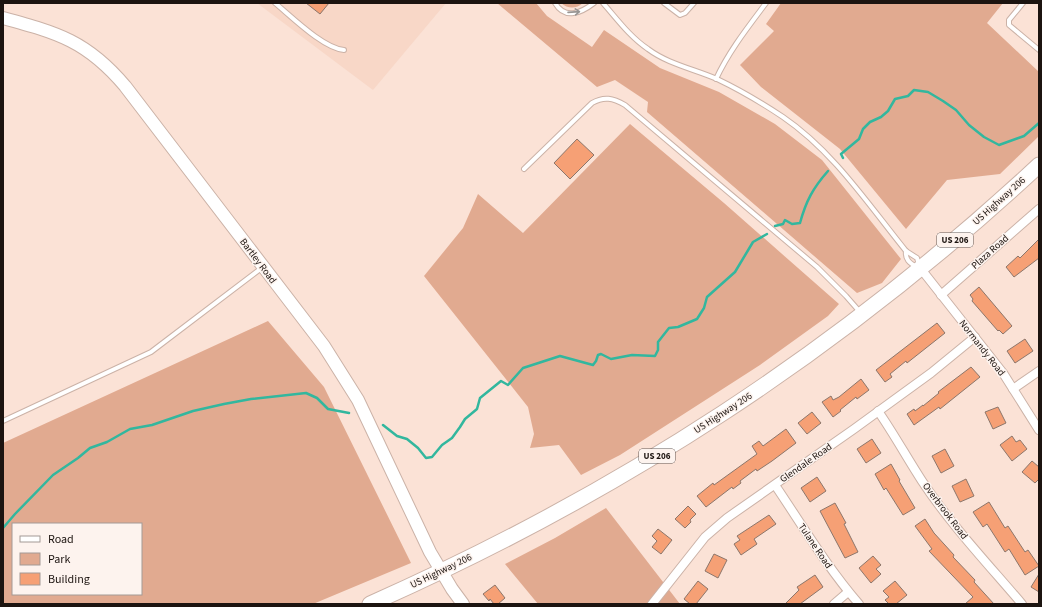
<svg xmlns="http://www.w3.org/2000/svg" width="1042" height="607" viewBox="0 0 1042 607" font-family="'Source Sans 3',sans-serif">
<rect width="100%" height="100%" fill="#fbe2d6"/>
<polygon fill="#f8d7c7" points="257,3 446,3 373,90"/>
<g fill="#e1aa90" fill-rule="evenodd">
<polygon points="497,3 536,3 547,16 592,47 604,30 660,68 719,92 775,124 822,160 901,259 882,283 857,293 647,112 648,102 615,80 597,87"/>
<path d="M561,3h22c-7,6 -15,6 -22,0z"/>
<polygon points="781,3 1003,3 987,23 1039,72 1039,136 1000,174 947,180 906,229 840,149 761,87 740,65 774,31 766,24"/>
<polygon points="630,124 724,203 839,304 828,316 760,365 620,455 581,475 559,445 530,448 534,434 528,407 424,276 463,228 478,194 523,233"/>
<path d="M268,321l56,66 87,176 -98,41h-310v-161zM13,524h128v70h-128z"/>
<polygon points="606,508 680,604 538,604 505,564 555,538"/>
</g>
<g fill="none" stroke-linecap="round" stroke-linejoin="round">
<g stroke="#32b79e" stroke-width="2.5">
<polyline points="843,158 841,154 859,139 863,129 870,122 881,117 888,111 895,99 908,96 914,90 928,92 943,101 956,110 969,125 984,137 999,145 1024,136 1039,123"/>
<path d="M775,226l8,-2 2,-4 7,4 8,-1c6,-22 13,-35 28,-52"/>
<polyline points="383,425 397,436 407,439 418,448 426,458 432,457 442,445 452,438 460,427 465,419 477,409 480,398 501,381 508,385 523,368 560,356 593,365 596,361 598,355 601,354 611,359 632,355 655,356 658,350 658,342 669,328 678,327 697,319 704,308 707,297 735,272 753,242 767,234"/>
<polyline points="3,528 15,514 53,475 78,458 90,448 107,442 130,429 152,425 193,411 224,404 251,399 306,393 317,398 328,409 349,413"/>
</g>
</g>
<g fill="#f6a075" stroke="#8c766b">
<polygon points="306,3 329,3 320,14"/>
<polygon points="577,139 594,155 570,179 554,163"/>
<polygon points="1039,239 1039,258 1014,277 1006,267 1018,256 1020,258"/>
<polygon points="979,287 1012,326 1003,334 999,330 998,331 972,301 973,299 970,295"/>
<polygon points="937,323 945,333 907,363 906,361 890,374 892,377 885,382 876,370"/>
<polygon points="1025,339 1033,351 1015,363 1007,351"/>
<polygon points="971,367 980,377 940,409 939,407 914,425 907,414 914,409 915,411 923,405 923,406 939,393 938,392"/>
<polygon points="861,379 869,390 857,399 856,397 840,410 841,411 833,417 822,402 831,396 833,400 839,397"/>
<polygon points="998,407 1006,423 993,429 985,412"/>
<polygon points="812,412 821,423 807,434 798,423"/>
<polygon points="786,429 796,443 772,461 757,471 756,469 740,481 741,483 733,489 732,487 706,507 697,496 713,483 714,485 757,454 752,446 759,441 763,446"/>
<polygon points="1012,436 1016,442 1020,440 1027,449 1012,461 1000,445"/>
<polygon points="872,439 881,453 866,463 857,449"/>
<polygon points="945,449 954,466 941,473 932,456"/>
<polygon points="1032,461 1039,467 1039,479 1035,483 1022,472"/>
<polygon points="891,464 900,480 899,481 915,508 903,515 886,488 884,490 875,474"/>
<polygon points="817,477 826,491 810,502 801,488"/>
<polygon points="966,479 974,496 960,502 952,486"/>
<polygon points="989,502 1005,528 1008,526 1025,552 1028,550 1039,566 1025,575 1009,549 1005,552 987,524 983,527 973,512"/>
<polygon points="835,503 846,523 844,524 858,552 845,558 820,511"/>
<polygon points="688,506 696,514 690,520 691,522 685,528 675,519"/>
<polygon points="769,515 776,524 754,539 757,544 741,555 734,544 740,540 737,536"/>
<polygon points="925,519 934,533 954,555 953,557 975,580 974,582 994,604 965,604 973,597 929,551 932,549 915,526"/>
<polygon points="658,529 672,540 661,554 652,547 657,541 652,536"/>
<polygon points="714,554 727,560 718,578 705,571"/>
<polygon points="873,556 881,565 876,569 881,574 871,583 859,568"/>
<polygon points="1039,574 1039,592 1031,587"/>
<polygon points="815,575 823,587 800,604 785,604 799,590 797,587"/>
<polygon points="698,581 708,589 696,604 690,604 684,599"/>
<polygon points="895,581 907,595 896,604 889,604 885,600 889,597 883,591"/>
<polygon points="495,585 505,598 498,604 494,604 490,599 489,601 483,594"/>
</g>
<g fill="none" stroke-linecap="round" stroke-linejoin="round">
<defs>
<g id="lane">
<path d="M275,3c17,14 48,45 69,47"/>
<path d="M555,3c10,17 26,10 39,0"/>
<path d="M603,3c14,16 27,34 45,46 20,15 46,20 69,30 23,11 45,24 66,38 50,34 85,87 123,134l11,7 2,7"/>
<polyline points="664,3 680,15 685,13 694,3"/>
<polyline points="1023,3 1009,20 1009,25 1039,50"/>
<path d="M716,79c13,-28 32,-52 50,-76"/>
<path d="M524,169l68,-66c12,-7 21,-5 33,2l192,162 29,29 14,16"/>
<path d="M906,251c-1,8 3,12 11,16"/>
<polyline points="3,421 151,352 263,267"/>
</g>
<g id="street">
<polyline points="921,269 1003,373 1039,430"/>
<polyline points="941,295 1039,209"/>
<polyline points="1013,389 1039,371"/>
<path d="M878,411c16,23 29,47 44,70 29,44 66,83 100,123"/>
<path d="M775,485c27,40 52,82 84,119"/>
<polyline points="652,604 705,537 727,518 854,429 931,373 975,337"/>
<polyline points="834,604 848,592"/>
</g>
<path id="secondary" d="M3,18c55,15 84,23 122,68l199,260 34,54 72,152 22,37 11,15"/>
<path id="highway" d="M370,604c249,-110 469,-253 669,-439"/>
</defs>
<use href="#lane" stroke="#cbb2a7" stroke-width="6"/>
<use href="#street" stroke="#cbb2a7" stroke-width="10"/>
<use href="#secondary" stroke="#cbb2a7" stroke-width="14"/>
<use href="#highway" stroke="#cbb2a7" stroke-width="17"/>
<use href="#lane" stroke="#fff" stroke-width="4"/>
<use href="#street" stroke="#fff" stroke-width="8"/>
<use href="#secondary" stroke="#fff" stroke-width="12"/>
<use href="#highway" stroke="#fff" stroke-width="15"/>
</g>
<defs><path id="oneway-shaft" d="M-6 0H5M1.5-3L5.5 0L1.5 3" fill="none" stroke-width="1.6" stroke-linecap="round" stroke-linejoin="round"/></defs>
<use stroke="#999593" href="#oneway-shaft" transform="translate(574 12) rotate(-4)"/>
<g text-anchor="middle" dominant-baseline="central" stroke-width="3" stroke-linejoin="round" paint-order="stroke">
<g fill="#fdf3ee" stroke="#605753" stroke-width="1">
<rect x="937" y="233" width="36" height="14" rx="3"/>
<rect x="639" y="449" width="36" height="14" rx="3"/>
</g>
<g font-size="9" font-weight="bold" fill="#1c1410">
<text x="955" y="240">US 206</text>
<text x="657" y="456">US 206</text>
</g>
<g font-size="10" fill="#1c1410" stroke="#fdf3ee">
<text transform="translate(999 201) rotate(-42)">US Highway 206</text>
<text transform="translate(990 252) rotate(-42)">Plaza Road</text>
<text transform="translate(258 261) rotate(53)">Bartley Road</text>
<text transform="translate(982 348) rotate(52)">Normandy Road</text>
<text transform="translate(723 413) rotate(-33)">US Highway 206</text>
<text transform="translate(806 463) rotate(-35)">Glendale Road</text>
<text transform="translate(945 511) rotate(53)">Overbrook Road</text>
<text transform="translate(815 546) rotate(56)">Tulane Road</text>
<text transform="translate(441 571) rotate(-26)">US Highway 206</text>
</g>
</g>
<rect width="1042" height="607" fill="none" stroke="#1c1410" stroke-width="8"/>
<rect x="12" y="523" width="130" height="72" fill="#fdf3ee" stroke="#a39a95"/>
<rect x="20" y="536" width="20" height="6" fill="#ffffff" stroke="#a39a95"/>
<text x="48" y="543" font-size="12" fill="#1c1410">Road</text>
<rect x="20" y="553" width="20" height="12" fill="#e1aa90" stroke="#a39a95"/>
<text x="48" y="563" font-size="12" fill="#1c1410">Park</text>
<rect x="20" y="573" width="20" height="12" fill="#f6a075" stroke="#a39a95"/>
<text x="48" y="583" font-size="12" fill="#1c1410">Building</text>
</svg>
